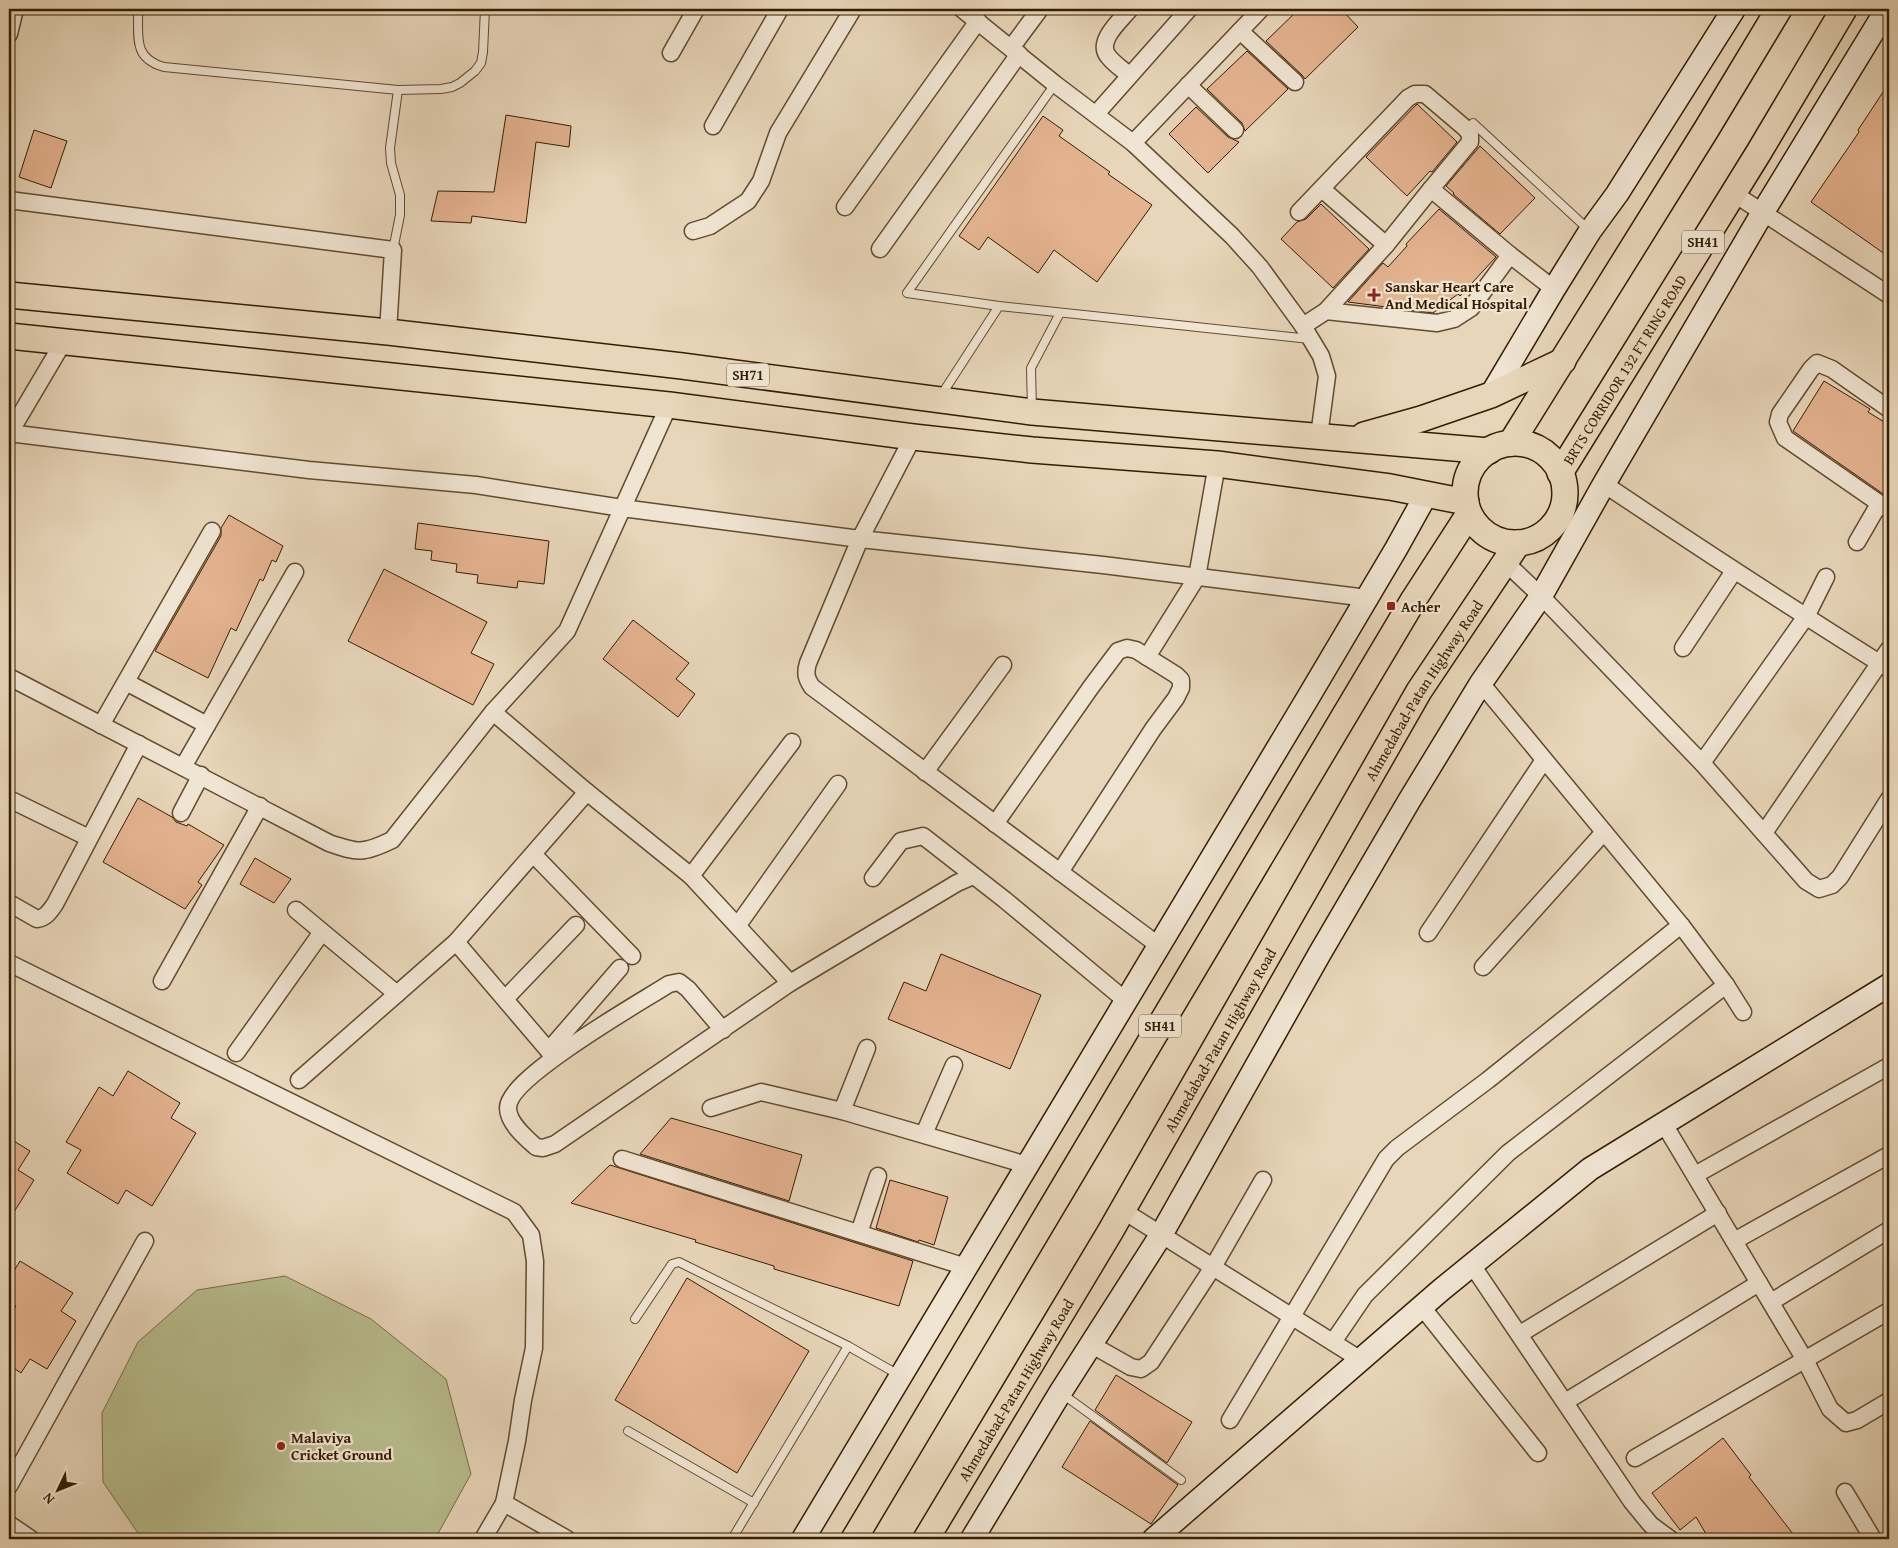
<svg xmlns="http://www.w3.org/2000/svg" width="1898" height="1548" viewBox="0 0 1898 1548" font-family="'Gentium Book Plus',serif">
<rect width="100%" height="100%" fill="#e8d6ba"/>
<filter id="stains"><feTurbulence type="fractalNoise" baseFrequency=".004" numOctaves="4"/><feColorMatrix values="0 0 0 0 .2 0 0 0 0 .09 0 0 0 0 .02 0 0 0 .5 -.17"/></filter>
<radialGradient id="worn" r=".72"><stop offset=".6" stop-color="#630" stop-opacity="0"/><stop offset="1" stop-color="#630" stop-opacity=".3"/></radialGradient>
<polygon fill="#b8bd8e" stroke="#766d47" points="285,1276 371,1319 446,1379 471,1474 435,1539 142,1539 103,1482 102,1413 138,1342 197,1290"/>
<g fill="#e4b390" stroke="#351d00">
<polygon points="1299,9 1341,9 1358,27 1305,79 1302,75 1266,41"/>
<polygon points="1247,51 1288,89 1245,131 1242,123 1207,89"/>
<polygon points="1889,83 1889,257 1811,202 1859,132 1858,130"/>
<polygon points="1417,104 1457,142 1432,172 1430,171 1407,196 1366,157"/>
<polygon points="1196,107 1228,137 1239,142 1208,173 1169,134"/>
<polygon points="506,115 571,126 569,147 536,142 526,223 472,216 471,223 431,221 438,191 494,192"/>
<polygon points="1043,116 1063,130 1059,136 1110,172 1108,174 1152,205 1097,282 1054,250 1038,273 988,237 979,250 959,236"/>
<polygon points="34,130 67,141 51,188 19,177"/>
<polygon points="1480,146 1535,198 1500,234 1453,194 1454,193 1446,186"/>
<polygon points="1321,204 1369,249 1333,288 1281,239 1297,222 1306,219"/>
<polygon points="1439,209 1496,257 1460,296 1458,294 1433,313 1348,302 1383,263 1388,267 1407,246 1406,244"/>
<polygon points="1824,381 1870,409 1868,412 1889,425 1889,498 1793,431"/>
<polygon points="229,515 283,546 276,562 272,560 263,581 260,579 236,631 231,628 208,678 155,651 221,536 221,528"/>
<polygon points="418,523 549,541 544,584 518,581 517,588 477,583 478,575 456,572 457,564 431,560 432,551 415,549"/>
<polygon points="384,569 487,622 471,653 494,664 473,705 348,641"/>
<polygon points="633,620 689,663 676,679 695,694 678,717 603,659"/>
<polygon points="138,798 172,817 176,822 187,826 188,824 224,845 198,882 202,885 185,909 103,862"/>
<polygon points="255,858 291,879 274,903 240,884"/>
<polygon points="941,954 1041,995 1010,1069 888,1019 904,982 926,991"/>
<polygon points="128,1071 180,1103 171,1118 196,1133 152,1206 126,1190 118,1204 67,1173 81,1150 66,1142 99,1087 113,1096"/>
<polygon points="671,1118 802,1155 789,1201 640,1154"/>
<polygon points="9,1138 30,1151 18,1170 34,1180 9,1220"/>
<polygon points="610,1165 913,1261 899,1306 774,1269 774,1266 695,1242 696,1240 571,1203"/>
<polygon points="890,1180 948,1197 934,1245 919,1240 918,1242 876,1228"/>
<polygon points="20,1261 73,1293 61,1311 76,1321 47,1369 30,1359 21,1373 9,1365 9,1318 16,1306 9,1302 9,1279"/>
<polygon points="687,1278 809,1351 737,1473 615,1400"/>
<polygon points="1116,1375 1192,1422 1167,1463 1095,1410"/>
<polygon points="1090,1421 1178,1485 1151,1524 1062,1467"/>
<polygon points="1723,1438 1751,1475 1749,1477 1797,1539 1709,1539 1696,1517 1680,1530 1652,1493"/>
</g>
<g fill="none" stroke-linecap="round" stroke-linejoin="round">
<defs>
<g id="lane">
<path d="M138,9c1,27 -6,49 26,58l234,23 43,-1 11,-2 8,-4 15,-12 6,-8 2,-11 2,-43"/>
<polyline points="1055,84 907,293 999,306 1310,339"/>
<polyline points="1473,123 1589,230"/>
<polyline points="393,250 400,215 400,195 391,163 390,148 398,90"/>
<polyline points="940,397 999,306"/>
<polyline points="1032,410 1031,368 1060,313"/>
<polyline points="635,1319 672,1264 679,1262 848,1346"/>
<polyline points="1061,1393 1181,1480"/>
<polyline points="628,1431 754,1503"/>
<polyline points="732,1539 848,1346 899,1375"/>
</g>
<g id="street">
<polyline points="962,9 1055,84 1133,143 1232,236 1260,267 1303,326 1321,356 1327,376 1319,436"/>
<polyline points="1240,31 1295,82"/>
<polyline points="9,34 15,9"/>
<polyline points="1011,48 1040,9"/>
<polyline points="671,53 696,9"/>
<path d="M1129,75c-7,-6 -16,-12 -21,-19 -12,-15 13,-36 22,-47"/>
<polyline points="1188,85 1235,130"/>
<polyline points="1096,114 1189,9"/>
<polyline points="713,126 780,9"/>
<polyline points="1133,143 1261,9"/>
<polyline points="1322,189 1386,245"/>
<polyline points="1733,193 1889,295"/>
<polyline points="9,200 393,250 388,332"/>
<polyline points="845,207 978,21"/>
<polyline points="1299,212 1408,98 1415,94 1425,94 1465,128 1470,134 1470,142 1431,189"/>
<polyline points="693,231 710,226 748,201 761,181 778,133 853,9"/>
<polyline points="880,249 1019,54"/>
<polyline points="1326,311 1386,245 1431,189 1510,255"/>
<polyline points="1303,326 1326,311 1437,323 1454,319 1471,308 1510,255 1554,289"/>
<polyline points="1889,409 1832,369 1817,363 1811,369 1780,414 1778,422 1785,438 1889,510"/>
<polyline points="9,433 309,470 476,485 622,508 860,539 1103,565 1367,598"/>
<polyline points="9,434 64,341"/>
<path d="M913,437l-53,102 -52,124c-3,10 -2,15 4,24l346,258"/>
<path d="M1604,484c94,63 189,125 285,185"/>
<polyline points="1857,542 1879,504"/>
<polyline points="1505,562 1541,596 1702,763 1806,881 1819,889 1832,885 1840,877 1889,799"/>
<polyline points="1683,648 1734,571"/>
<polyline points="1147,657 1197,577 1217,464"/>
<path d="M9,677l320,166c29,10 34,11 63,-3l101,-128 74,-81 102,-226"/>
<polyline points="126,682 207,725"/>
<polyline points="1481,683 1681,925 1726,985 1743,1012"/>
<polyline points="493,712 587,792 691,876 790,983"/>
<polyline points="101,725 212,531"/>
<polyline points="1702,763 1807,615 1826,577"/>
<polyline points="183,767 295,572"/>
<polyline points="925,772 1003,665"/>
<polyline points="9,799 89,838"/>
<polyline points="181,813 201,775"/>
<polyline points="995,824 1091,687 1118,651 1127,648 1136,650 1176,675 1181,680 1181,688 1176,698 1153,729 1060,872"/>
<polyline points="1764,833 1889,649"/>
<polyline points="534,855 632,956"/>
<polyline points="691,876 792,742"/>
<polyline points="873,878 901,841 923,836 1005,900 1125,1000"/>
<path d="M9,903l28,16c9,-1 13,-8 18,-15l84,-160"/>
<polyline points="296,910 397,994"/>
<polyline points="738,925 838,784"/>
<polyline points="1428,933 1544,760"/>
<polyline points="456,942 554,1057"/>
<polyline points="9,963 514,1212 531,1235 535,1261 534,1348 523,1400 517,1441 504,1503 483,1539"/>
<polyline points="1483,967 1604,832"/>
<polyline points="162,981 260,806"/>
<polyline points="505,999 576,925"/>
<path d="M723,1030l-35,-41 -9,-7 -10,2c-28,18 -161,93 -161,124 0,15 18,30 28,39l7,1 12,-4 235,-161 167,-100 16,-7"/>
<polyline points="549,1050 620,968"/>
<polyline points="236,1053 322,932"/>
<polyline points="299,1080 456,942 587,792"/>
<polyline points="711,1108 761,1092 842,1111 1027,1165"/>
<polyline points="842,1111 867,1048"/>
<polyline points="1664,1124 1805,1360 1830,1409 1846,1423 1857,1420 1889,1401"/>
<polyline points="924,1134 954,1065"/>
<polyline points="622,1159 966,1267"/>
<polyline points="1695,1175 1889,1066"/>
<polyline points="1122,1210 1361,1360"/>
<polyline points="859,1233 878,1176"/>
<polyline points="1734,1241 1889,1155"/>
<polyline points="1472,1265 1632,1502 1651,1525 1670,1539"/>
<polyline points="1771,1302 1889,1230"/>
<polyline points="1422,1307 1538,1453"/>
<polyline points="1520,1334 1718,1213"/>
<polyline points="1333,1342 1365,1295 1508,1153 1726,985"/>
<polyline points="1092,1345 1131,1367 1141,1369 1151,1362 1213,1267 1263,1180"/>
<polyline points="1565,1402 1759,1283"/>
<polyline points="1230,1420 1386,1159 1397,1148 1488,1080 1681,925"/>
<polyline points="1635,1458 1889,1311"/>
<polyline points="9,1486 145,1241"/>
<polyline points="1845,1492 1873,1539"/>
<polyline points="504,1503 567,1539"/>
<polyline points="9,1524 31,1539"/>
</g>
<g id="secondary">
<polyline points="1491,395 1554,289 1590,231 1617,194 1734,9"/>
<polyline points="803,1539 1309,696 1396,549 1426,495"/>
<polyline points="972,1539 1060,1393 1161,1235 1320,953 1409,801 1481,683 1541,596 1604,484 1763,212 1887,9"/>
<polyline points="1154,1539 1441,1290 1590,1169 1889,985"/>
</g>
<g id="primary">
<polyline points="9,295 388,332 682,366 1032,412 1489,451"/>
<polyline points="9,336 669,405 913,437 1032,450 1217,464 1390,487 1466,502"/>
<polyline points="1364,435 1421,419 1491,395 1563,361"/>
<polyline points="1511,443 1706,130 1779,9"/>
<circle cx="1515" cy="493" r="50"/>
<path id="s1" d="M1560,473l199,-321 85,-143"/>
<polyline points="854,1539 1414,599 1469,514"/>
<path id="s2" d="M926,1539l184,-307 309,-541 99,-148"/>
</g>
</defs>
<use href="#lane" stroke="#624b2e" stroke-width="10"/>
<use href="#street" stroke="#624b2e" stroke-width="19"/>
<use href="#secondary" stroke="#351d00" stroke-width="25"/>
<use href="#primary" stroke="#351d00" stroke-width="28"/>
<use href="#lane" stroke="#f0e4d2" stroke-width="8"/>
<use href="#street" stroke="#f0e4d2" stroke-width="16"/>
<use href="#secondary" stroke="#f0e4d2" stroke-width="22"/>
<use href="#primary" stroke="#e8d6ba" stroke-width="25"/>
</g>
<g fill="#8f2418" stroke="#f0e4d2" stroke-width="2">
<path d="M1371.5 287.5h5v5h5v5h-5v5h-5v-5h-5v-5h5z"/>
<rect x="1386" y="601" width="10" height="10" rx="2.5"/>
<circle cx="281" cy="1446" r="5"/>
</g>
<g text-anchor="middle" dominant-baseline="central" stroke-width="4.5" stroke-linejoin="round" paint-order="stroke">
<g fill="#f0e4d2" stroke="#6d593f" stroke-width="1">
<rect x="1682" y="230.5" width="42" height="23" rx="4"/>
<rect x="727" y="363.5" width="42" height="23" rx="4"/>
<rect x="1139" y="1014.5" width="42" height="23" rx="4"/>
</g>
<g font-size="14" font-weight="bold" fill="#351d00">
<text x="1703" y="242">SH41</text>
<text x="748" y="375">SH71</text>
<text x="1160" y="1026">SH41</text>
</g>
<g font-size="15" font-weight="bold" fill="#351d00" stroke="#f0e4d2" text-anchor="start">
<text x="1385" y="286">Sanskar Heart Care<tspan x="1385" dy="17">And Medical Hospital</tspan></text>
<text x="1401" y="606">Acher</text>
<text x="291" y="1437">Malaviya<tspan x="291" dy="17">Cricket Ground</tspan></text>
</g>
<g font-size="15" fill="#351d00" stroke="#f0e4d2">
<text stroke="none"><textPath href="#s1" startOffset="122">BRTS CORRIDOR 132 FT RING ROAD</textPath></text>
<text stroke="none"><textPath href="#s2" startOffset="984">Ahmedabad-Patan Highway Road</textPath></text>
<text stroke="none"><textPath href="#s2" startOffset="579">Ahmedabad-Patan Highway Road</textPath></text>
<text stroke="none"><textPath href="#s2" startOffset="174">Ahmedabad-Patan Highway Road</textPath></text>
</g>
</g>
<rect width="1898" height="1548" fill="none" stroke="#e8d6ba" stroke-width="30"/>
<rect x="10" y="10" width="1878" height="1528" fill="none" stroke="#351d00" stroke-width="2.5"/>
<rect x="15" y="15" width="1868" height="1518" fill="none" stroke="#351d00"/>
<g transform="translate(58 1490) rotate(227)" stroke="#f0e4d2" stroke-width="4" paint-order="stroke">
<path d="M0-4L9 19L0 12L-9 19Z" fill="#351d00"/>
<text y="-8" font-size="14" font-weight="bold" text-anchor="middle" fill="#351d00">N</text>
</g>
<rect width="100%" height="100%" filter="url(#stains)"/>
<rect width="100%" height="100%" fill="url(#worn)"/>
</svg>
